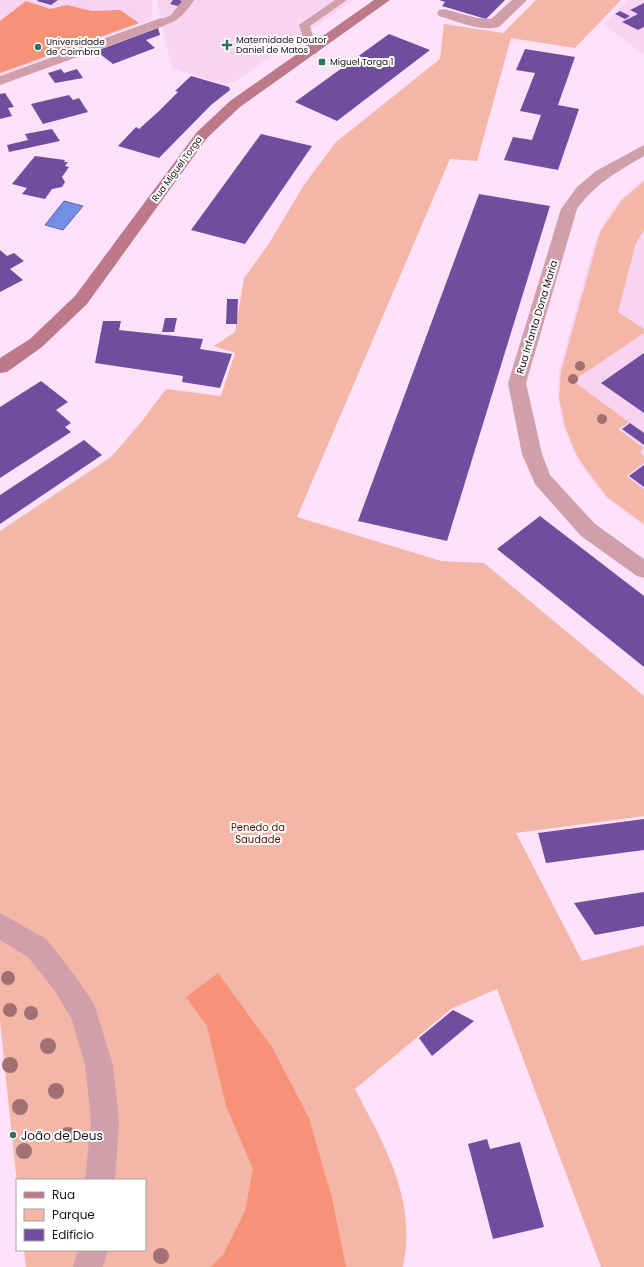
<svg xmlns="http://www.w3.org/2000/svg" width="644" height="1267" viewBox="0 0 644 1267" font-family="Poppins,sans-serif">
<rect width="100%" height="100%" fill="#ffe1f9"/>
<g fill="#f8d4f2">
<polygon points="0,0 153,0 151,20 0,75"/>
<polygon points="157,0 354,0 234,82 223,84 172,68 161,22"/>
<polygon points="628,0 644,0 644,55 604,24"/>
<polygon points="644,179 644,526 606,498 579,463 563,426 558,398 559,371 594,244 608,216 620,200"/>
</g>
<g fill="#f4b6a7">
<path d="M536,0h85l-46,48 -64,-10 -34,123 -27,-2 -153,358 144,44 43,2 160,133v120l-128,17 66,128 62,-16v322h-43l-104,-278 -46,20 -96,80c30,58 62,110 48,178h-377l-2,-17h121v-70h-128v4l-17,-163v-490l111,-74 31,-36 24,-32 55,7 14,-43 -21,-7 21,-14 9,-54 24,-33 36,-60 31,-42 105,-84 4,-35 59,9z"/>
<polygon points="644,181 644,230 636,243 618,312 644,329 644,333 573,381 629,422 618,429 644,448 640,452 644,456 644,463 626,476 644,489 644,524 607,497 581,462 575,452 565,426 559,398 561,371 600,232 622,200"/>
</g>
<g fill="#f79178">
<polygon points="26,1 50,9 67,5 92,11 120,10 139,23 0,73 0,21"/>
<polygon points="218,973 272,1047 309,1118 332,1198 346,1267 210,1267 223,1255 245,1211 253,1169 226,1106 207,1026 186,997"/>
</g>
<polygon fill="#738ee3" stroke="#5968a7" points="64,201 83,206 63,230 45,225"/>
<g fill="#6f4ea0">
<polygon points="38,0 58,0 51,5 37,1"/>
<polygon points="173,0 179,0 183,1 178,6 170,4"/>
<polygon points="439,0 505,0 486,19 442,6 445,2"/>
<polygon points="644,3 644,27 638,30 622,22 638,14 630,10"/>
<polygon points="620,11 630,16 625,19 615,14"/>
<polygon points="158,28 160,35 146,40 155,48 113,64 96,51"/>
<polygon points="389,34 430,50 337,121 295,102"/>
<polygon points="525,49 575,57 558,105 579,109 558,170 504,160 513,137 532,140 541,115 520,111 535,73 516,70"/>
<polygon points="61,69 64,73 77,69 83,78 55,83 48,73"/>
<polygon points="191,76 229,87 230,90 211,105 159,158 118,146 136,127 139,129 158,112 178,92 175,91"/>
<polygon points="5,93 14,107 8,108 12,116 0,119 0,94"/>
<polygon points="69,95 73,100 79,98 88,112 43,124 31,104"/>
<polygon points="52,129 60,141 9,152 7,145 28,140 25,134"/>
<polygon points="261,134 312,146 245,244 191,230"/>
<polygon points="35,156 65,160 64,162 68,162 65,166 69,167 62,177 65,182 62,187 52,189 45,199 22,194 27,188 12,184"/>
<polygon points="479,194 550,206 447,541 358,521"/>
<polygon points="0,250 7,256 14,253 24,261 10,269 23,280 0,292"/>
<polygon points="227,299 238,299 237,324 226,324"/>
<polygon points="165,318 177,318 174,332 162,332"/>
<polygon points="103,321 121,321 119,330 203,339 200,349 232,354 220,388 182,382 183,376 95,363"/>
<polygon points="644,353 644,413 601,383"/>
<polygon points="41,381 68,402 56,410 71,423 65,427 71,432 0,478 0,407"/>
<polygon points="630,423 644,433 644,445 622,429"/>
<polygon points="84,440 102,455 0,524 0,495"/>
<polygon points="644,465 644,487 629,476"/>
<polygon points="540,516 644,596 644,667 497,549"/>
<polygon points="644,819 644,850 546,863 538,833"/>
<polygon points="644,892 644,926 595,935 574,903"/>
<polygon points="453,1010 474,1021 432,1056 419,1038"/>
<polygon points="487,1139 490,1149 520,1142 544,1227 493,1239 468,1144"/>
</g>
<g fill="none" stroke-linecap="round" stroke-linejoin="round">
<g fill="#cf9faa" fill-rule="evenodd">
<path d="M183,0h11c-8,12 -20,28 -37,24l-1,-2 15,-7z"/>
<polygon points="335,0 347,0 310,26 317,52 316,54 308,54 299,25"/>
</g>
<g fill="#cf9faa" fill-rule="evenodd">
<path d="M512,0h15l-28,27c-19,5 -42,-6 -60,-11l-2,-3 2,-3 5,-1 33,9 14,1z"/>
<polygon points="161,18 166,19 168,22 166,25 0,85 0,76"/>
<path d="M644,145v11c-27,16 -48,27 -67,53l-51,174 16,71 8,21 45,49 49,35v19l-7,-2 -56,-40 -46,-52 -13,-30 -14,-71 53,-174 16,-22 19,-16z"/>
<polygon points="0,913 46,939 73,973 94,1004 113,1065 119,1121 115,1180 85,1180 91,1121 85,1065 72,1020 55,991 28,957 0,940"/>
<polygon points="78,1250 108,1250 103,1267 73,1267"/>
</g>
<polygon fill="#bd798a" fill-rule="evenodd" points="374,0 390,0 240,107 207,138 87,304 42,347 7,372 0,373 0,358 30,339 75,296 197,132 230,101"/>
</g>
<g fill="#a07073">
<circle cx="580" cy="366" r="5"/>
<circle cx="573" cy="379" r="5"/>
<circle cx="602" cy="419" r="5"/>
<circle cx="8" cy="978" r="7"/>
<circle cx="10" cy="1010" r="7"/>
<circle cx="31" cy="1013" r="7"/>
<circle cx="48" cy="1046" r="8"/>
<circle cx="10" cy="1065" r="8"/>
<circle cx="56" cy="1091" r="8"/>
<circle cx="20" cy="1107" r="8"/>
<circle cx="68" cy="1135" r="8"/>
<circle cx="24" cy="1151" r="8"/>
<circle cx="161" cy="1256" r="8"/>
</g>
<g fill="#307262" stroke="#fff" stroke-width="1.5">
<path d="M225 39h4v4h4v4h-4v4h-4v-4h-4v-4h4z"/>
<circle cx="38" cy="47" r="4"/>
<rect x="318" y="58" width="8" height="8" rx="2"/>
<circle cx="13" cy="1135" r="4"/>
</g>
<g text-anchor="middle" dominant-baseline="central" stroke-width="4" stroke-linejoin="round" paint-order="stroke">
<g font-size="9" fill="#1b111a" stroke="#fff" text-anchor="start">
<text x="236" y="40">Maternidade Doutor<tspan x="236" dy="10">Daniel de Matos</tspan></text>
<text x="46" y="42">Universidade<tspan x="46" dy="10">de Coimbra</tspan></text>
<text x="330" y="62">Miguel Torga 1</text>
</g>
<g font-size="9" fill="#1b111a" stroke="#fff">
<text transform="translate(177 169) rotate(-54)">Rua Miguel Torga</text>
</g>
<g font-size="10" fill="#1b111a" stroke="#fff">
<text transform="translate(537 317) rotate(-73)">Rua Infanta Dona Maria</text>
</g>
<g font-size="10" fill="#521305" stroke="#fff">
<text x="258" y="827">Penedo da<tspan x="258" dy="12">Saudade</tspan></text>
</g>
<g font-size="12" fill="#1b111a" stroke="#fff" text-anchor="start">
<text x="21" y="1135">João de Deus</text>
</g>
</g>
<rect x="16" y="1179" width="130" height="72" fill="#ffffff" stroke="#a4a0a3"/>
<rect x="24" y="1192" width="20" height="6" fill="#bd798a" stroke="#a4a0a3"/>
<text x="52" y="1199" font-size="12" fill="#1b111a">Rua</text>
<rect x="24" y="1209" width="20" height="12" fill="#f4b6a7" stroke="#a4a0a3"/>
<text x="52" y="1219" font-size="12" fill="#1b111a">Parque</text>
<rect x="24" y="1229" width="20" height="12" fill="#6f4ea0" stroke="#a4a0a3"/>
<text x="52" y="1239" font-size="12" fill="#1b111a">Edifício</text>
</svg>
